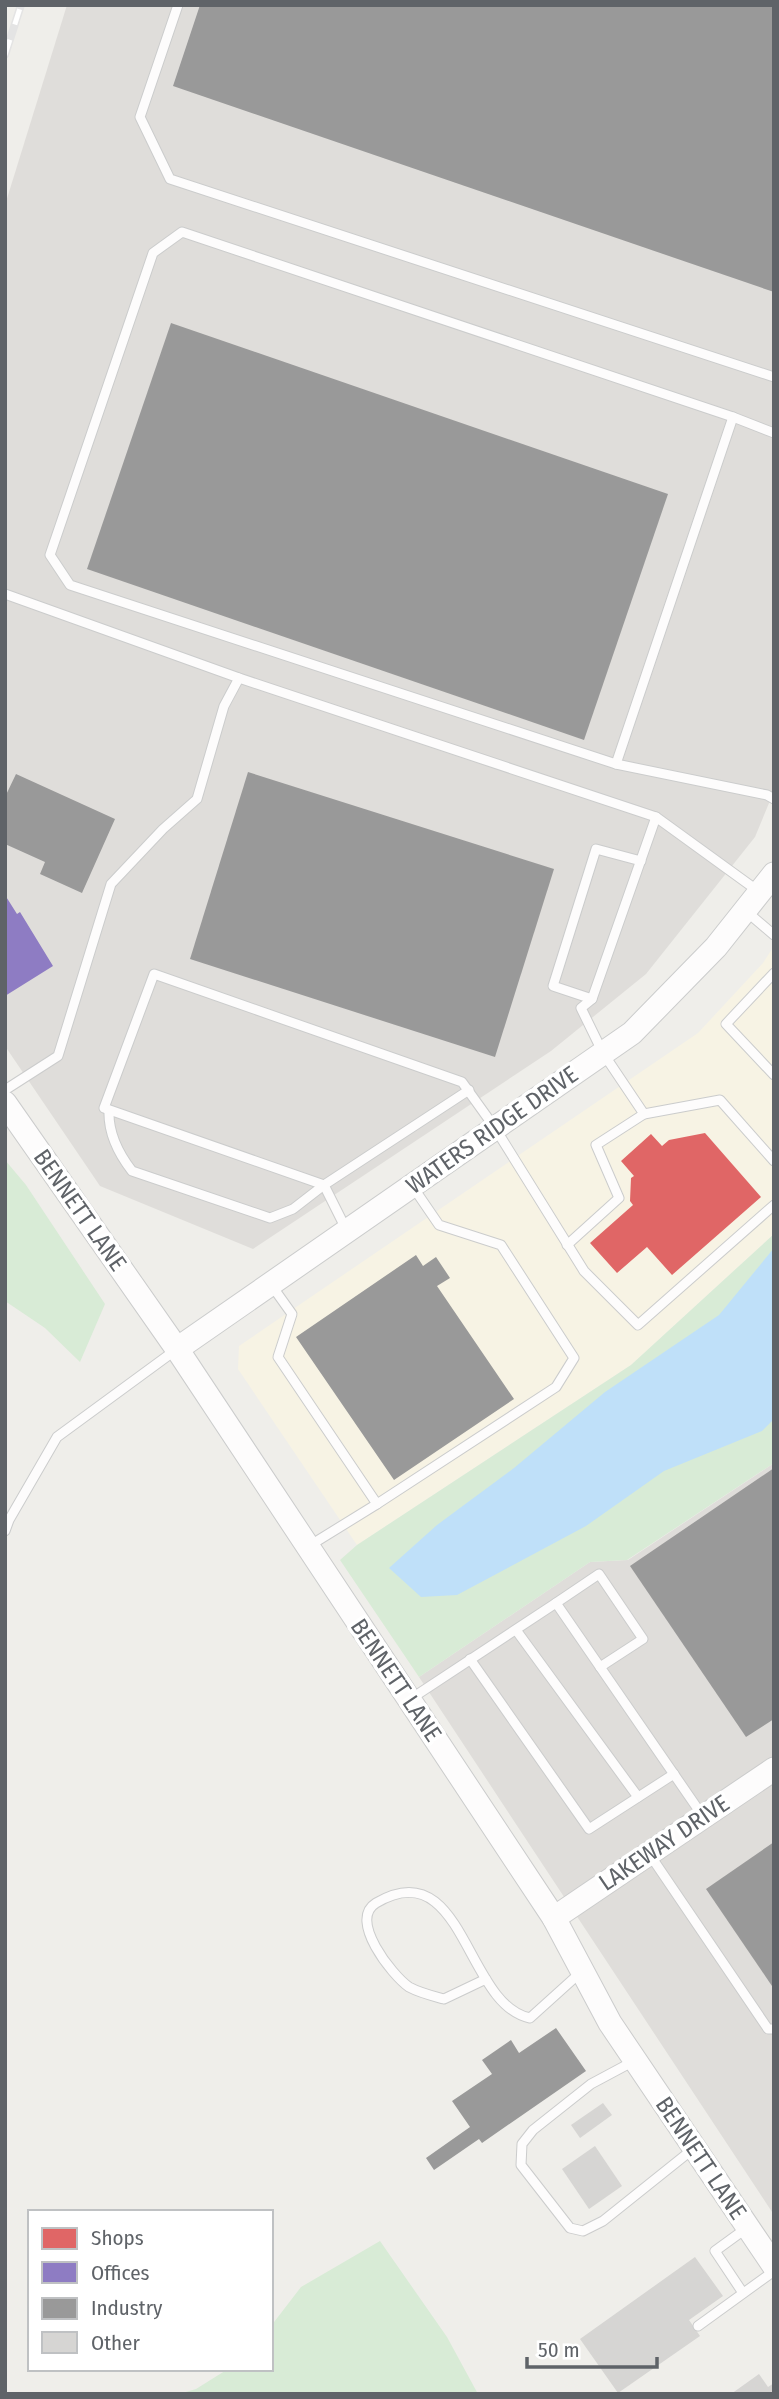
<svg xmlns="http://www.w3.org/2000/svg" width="779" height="2399" viewBox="0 0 779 2399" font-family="'Fira Sans Condensed',sans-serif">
<rect width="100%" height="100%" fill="#efeeea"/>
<polygon fill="#f7f3e4" points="774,946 774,1234 631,1365 357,1545 238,1369 239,1346 698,1033 763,963"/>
<g fill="#dfddda">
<polygon points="67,5 774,5 774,791 755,837 646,974 551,1051 253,1249 100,1186 5,1046 5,205"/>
<polygon points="774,1463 774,2215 419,1677 590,1562 628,1560"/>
</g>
<g fill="#d8ebd6">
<polygon points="5,1160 26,1185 105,1304 80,1362 45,1328 5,1301"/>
<polygon points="774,1234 774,1463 627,1560 590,1562 419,1677 340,1560 357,1545 631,1365"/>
<polygon points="380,2241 447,2337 478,2394 179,2394 196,2389 228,2369 271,2369 271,2326 301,2287"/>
</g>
<polygon fill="#bfe0f9" points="774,1248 774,1419 762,1431 664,1471 586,1526 457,1595 421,1597 389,1568 437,1525 514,1468 605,1392 719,1315"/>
<polygon fill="#e06666" points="705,1133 761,1197 672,1275 647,1247 617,1273 590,1243 633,1205 630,1201 631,1178 634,1176 621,1161 651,1134 662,1146 669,1140"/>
<polygon fill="#8e7cc3" points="5,895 17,914 20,912 53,966 5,996"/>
<g fill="#999">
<polygon points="200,5 774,5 774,292 173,86"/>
<polygon points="171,323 668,494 584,740 87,569"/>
<polygon points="248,772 554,869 495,1057 190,959"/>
<polygon points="16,774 115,819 82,893 40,874 45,862 5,844 5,797"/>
<polygon points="416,1255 423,1266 436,1257 450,1278 437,1286 514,1399 394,1480 296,1337"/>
<polygon points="774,1468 774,1719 746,1737 630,1566"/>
<polygon points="774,1842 774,1989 706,1889"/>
<polygon points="556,2028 586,2071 482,2143 479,2139 434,2170 426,2158 470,2127 452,2101 492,2074 482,2060 511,2040 519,2053"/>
</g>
<g fill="#d6d5d3">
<polygon points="603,2103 612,2115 580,2138 571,2125"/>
<polygon points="595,2146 622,2186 589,2209 562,2169"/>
<polygon points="695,2257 723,2296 689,2320 700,2336 618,2393 580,2339"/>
<polygon points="759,2374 768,2387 774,2383 774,2394 731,2394"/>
</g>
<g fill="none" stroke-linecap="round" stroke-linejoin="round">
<defs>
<g id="service">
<polyline points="178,5 140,117 170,179 774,377"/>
<polyline points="774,433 733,417 182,232 153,253 50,555 70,585 616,764 767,795 774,799"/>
<polyline points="5,594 239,678 656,817"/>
<polyline points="616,764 733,417"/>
<polyline points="758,891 656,817 592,999 581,1008 603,1053 644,1114 720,1100 774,1161"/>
<polyline points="747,912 774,935"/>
<polyline points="774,973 726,1024 774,1075"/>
<polyline points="592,999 553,986 596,849 641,861"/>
<polyline points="5,1090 58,1056 111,884 163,829 197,799 224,706 239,678"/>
<path d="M109,1110c-1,23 9,43 23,61l138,47 23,-9 31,-24 145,-95"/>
<polyline points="346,1229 324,1185 104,1108 154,974 462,1082 495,1128 584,1271 638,1325 774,1205"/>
<polyline points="567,1245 619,1198 596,1145 644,1114"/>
<polyline points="272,1286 292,1314 278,1357 377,1504"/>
<polyline points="5,1531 9,1520 57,1437 177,1349"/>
<polyline points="309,1546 377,1504 556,1387 574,1358 501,1245 439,1225 413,1187"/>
<polyline points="556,1603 599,1574 643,1639 600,1667"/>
<polyline points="516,1630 638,1797"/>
<polyline points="470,1659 589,1829 674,1774"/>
<polyline points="409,1700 556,1603 702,1815"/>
<polyline points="650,1855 768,2029 774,2029"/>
<path d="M486,1979l-42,20c-11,-3 -24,-6 -35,-12 -17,-12 -61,-67 -33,-84 88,-52 89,102 154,115l51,-46"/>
<polyline points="634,2061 591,2084 533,2130 522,2144 521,2165 570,2228 583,2231 603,2221 693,2149"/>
<polyline points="743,2293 715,2251 748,2227"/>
<polyline points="698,2326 774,2271"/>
</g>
<g id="tertiary">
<polyline points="5,1103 177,1349 554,1918 610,2023 774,2266"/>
<polyline points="177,1349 632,1033 716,947 774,874"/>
<polyline points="554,1918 774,1769"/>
</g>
</defs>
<use href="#service" stroke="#cbcccc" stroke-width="11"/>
<use href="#tertiary" stroke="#cbcccc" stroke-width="25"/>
<use href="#service" stroke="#fdfcfc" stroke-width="9"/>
<use href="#tertiary" stroke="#fdfcfc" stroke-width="23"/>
<defs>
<polyline id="rail" points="5,55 21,5"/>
</defs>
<use href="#rail" stroke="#e4e4e4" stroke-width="8"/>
<use href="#rail" stroke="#fff" stroke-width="5" stroke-dasharray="16" stroke-linecap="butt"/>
</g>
<g text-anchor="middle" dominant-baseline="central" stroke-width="7" stroke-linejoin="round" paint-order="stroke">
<g font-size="24" fill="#5f6368" stroke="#fff">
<text transform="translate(492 1130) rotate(-35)">WATERS RIDGE DRIVE</text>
<text transform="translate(80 1210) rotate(55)">BENNETT LANE</text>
<text transform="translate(396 1680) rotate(56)">BENNETT LANE</text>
<text transform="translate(664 1843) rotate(-34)">LAKEWAY DRIVE</text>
<text transform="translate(701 2158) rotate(56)">BENNETT LANE</text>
</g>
</g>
<rect width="779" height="2399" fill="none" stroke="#5f6368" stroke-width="14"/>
<rect x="28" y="2210" width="245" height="161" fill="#ffffff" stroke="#bfc1c3" stroke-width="2"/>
<rect x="42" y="2228" width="35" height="21" fill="#e06666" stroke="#bfc1c3" stroke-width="2"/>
<text x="91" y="2245" font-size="21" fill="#5f6368">Shops</text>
<rect x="42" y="2262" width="35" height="21" fill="#8e7cc3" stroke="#bfc1c3" stroke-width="2"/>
<text x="91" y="2280" font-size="21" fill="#5f6368">Offices</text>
<rect x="42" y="2298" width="35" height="21" fill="#999999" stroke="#bfc1c3" stroke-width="2"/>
<text x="91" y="2315" font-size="21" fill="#5f6368">Industry</text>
<rect x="42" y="2332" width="35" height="21" fill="#d6d5d3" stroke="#bfc1c3" stroke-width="2"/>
<text x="91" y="2350" font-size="21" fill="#5f6368">Other</text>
<path d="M527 2357v10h130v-10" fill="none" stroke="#5f6368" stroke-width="3.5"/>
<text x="538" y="2357" font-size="21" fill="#5f6368" stroke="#ffffff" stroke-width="5" paint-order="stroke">50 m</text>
</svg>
